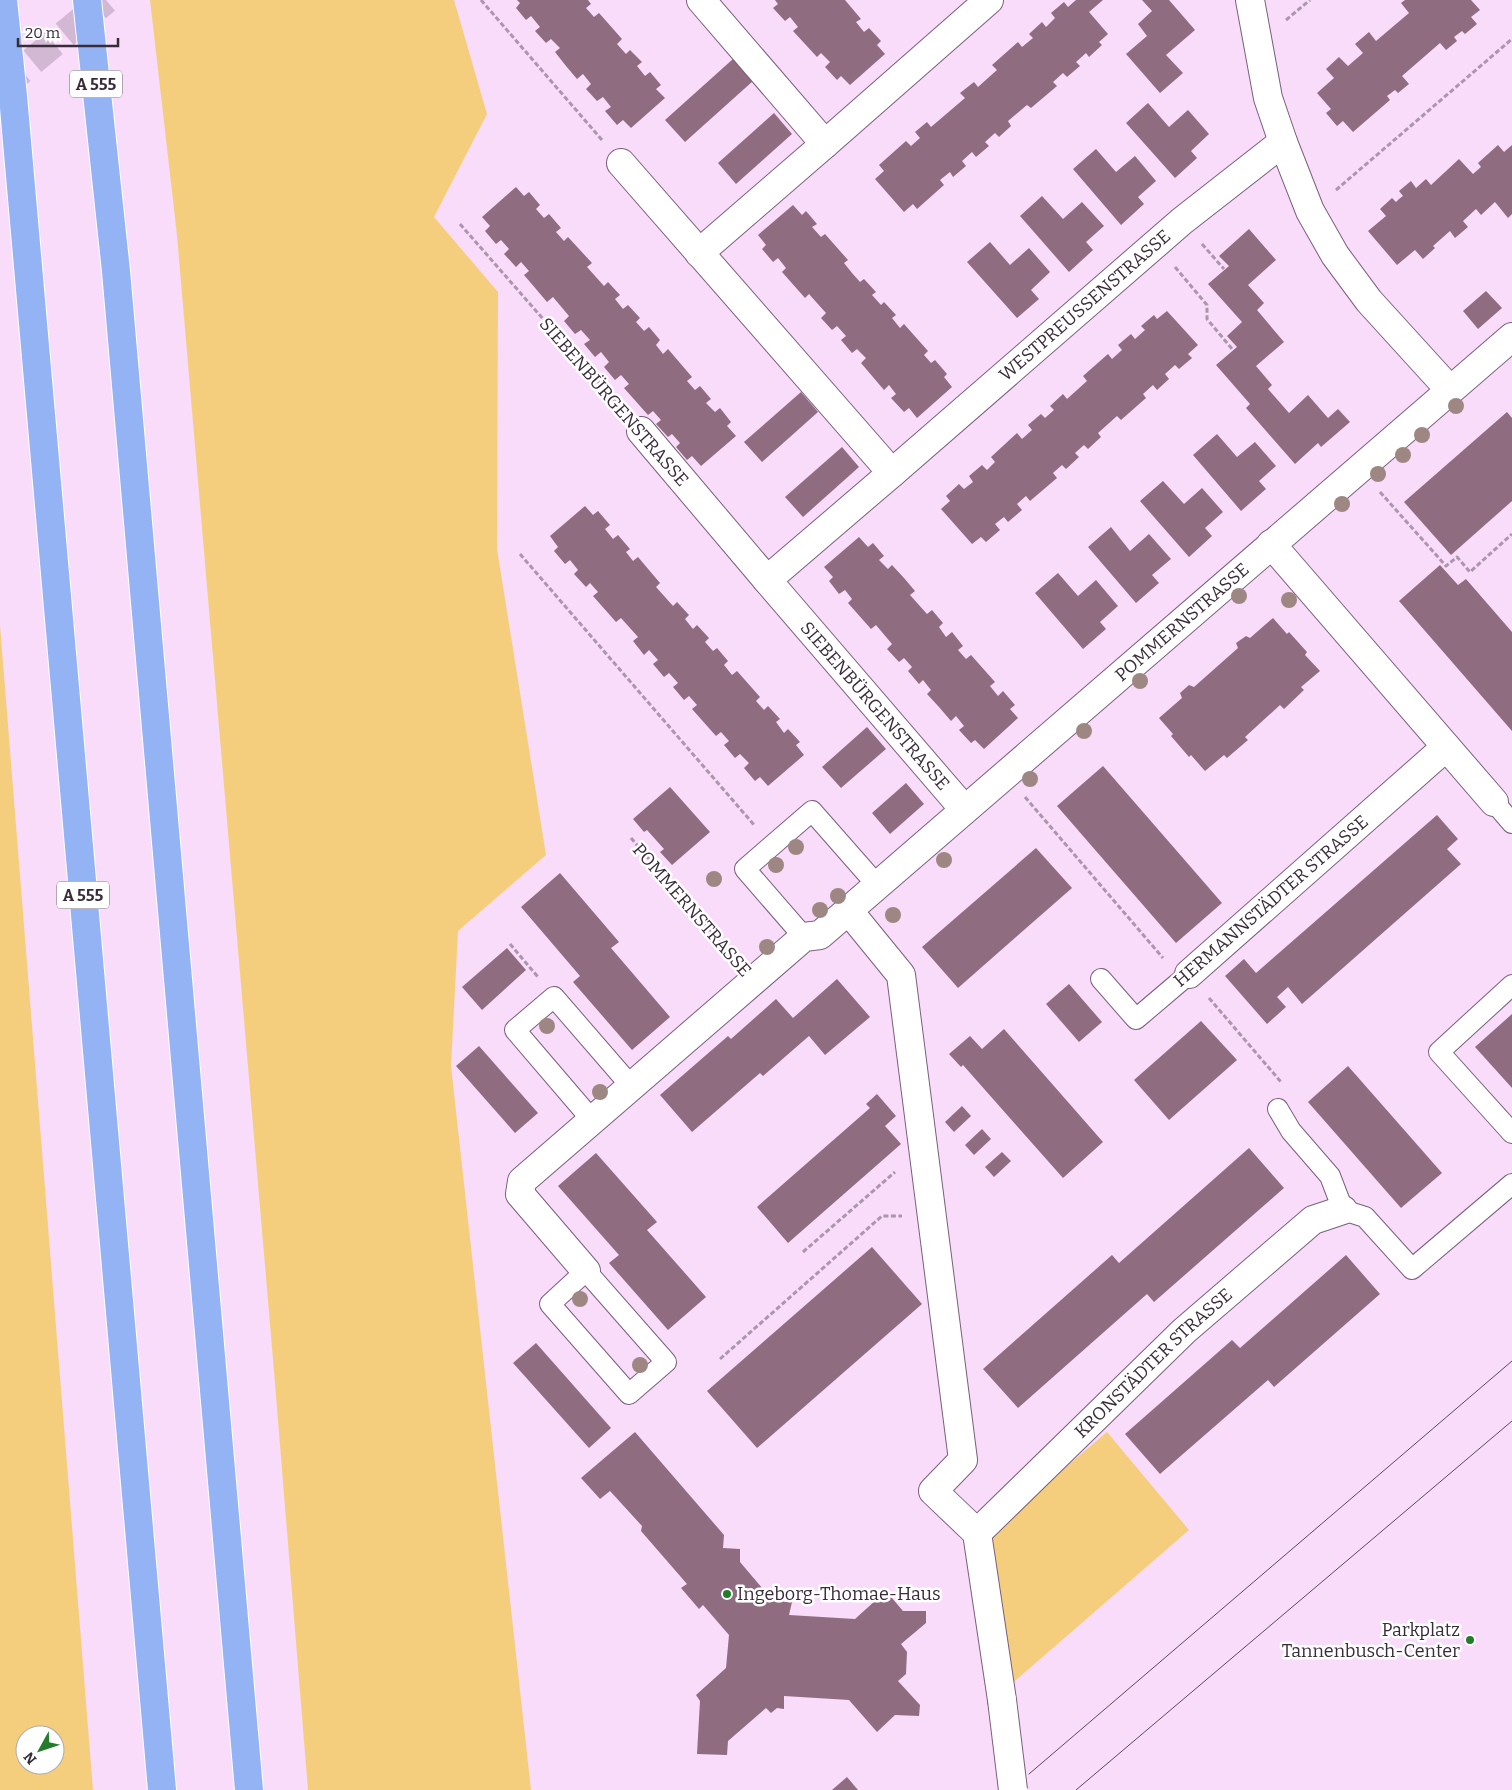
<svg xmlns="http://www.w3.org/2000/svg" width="1512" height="1790" viewBox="0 0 1512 1790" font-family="Bitter,serif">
<rect width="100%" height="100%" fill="#f9dbfa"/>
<g fill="#f5ce7d" fill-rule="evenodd">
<polygon points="150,0 454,0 487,114 434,217 498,292 497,549 546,855 458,931 451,1066 531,1790 308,1790 274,1371 177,235"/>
<path d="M0,625l93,1165h-93zM25,1735h30v30h-30z"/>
<polygon points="1107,1432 1189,1530 1008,1687 986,1535"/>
</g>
<g fill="#906c80">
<polygon points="517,0 588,0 591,4 586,8 594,17 599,13 622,39 617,44 626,54 630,50 642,62 637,66 645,76 650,72 661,85 656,89 665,98 631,128 623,120 617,125 605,111 611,107 603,97 597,101 586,89 591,84 583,74 577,79 566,66 555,52 560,48 551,39 546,43 535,31 540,27 531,16 526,20 516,8 520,3"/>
<polygon points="775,0 845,0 861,19 856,22 864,32 869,28 881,41 877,45 885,54 850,85 841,76 837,80 825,67 830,62 821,53 817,57 793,31 798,27 790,17 785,21 773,8 778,4"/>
<polygon points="1076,0 1103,0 1089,12 1108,34 1099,42 1102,45 1089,57 1086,53 1076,62 1080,66 1067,77 1063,73 1053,82 1057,86 1031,108 1027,105 1008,121 1011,126 999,137 995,133 985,142 989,146 976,157 972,152 962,161 966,166 953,177 950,172 940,180 944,185 917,209 913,204 904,212 875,179 884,171 879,165 906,141 911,146 920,138 915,132 927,122 931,127 965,98 960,93 974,82 978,87 988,78 997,70 992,65 1018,42 1022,47 1033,38 1029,34 1042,22 1046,27 1055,18 1051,13 1064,2 1068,7"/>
<polygon points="1142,0 1169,0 1195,30 1166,55 1183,73 1160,93 1126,54 1147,36 1138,24 1152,11"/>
<polygon points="1405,0 1471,0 1480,10 1471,17 1477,24 1465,34 1462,31 1454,37 1457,41 1446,50 1440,43 1402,76 1409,84 1398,93 1395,90 1387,96 1390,100 1353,132 1343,121 1337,126 1326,113 1331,109 1317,93 1334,78 1326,69 1339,57 1348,66 1363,53 1355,44 1369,32 1376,41 1409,13 1401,3"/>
<polygon points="733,59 753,81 685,142 665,120"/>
<polygon points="1148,103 1169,127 1188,110 1209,134 1191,151 1197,158 1175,178 1126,123"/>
<polygon points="774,113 792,134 736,184 718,163"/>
<polygon points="1498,145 1504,152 1512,145 1512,214 1508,218 1495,202 1481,215 1476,209 1463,221 1468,227 1455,238 1450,231 1433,246 1435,248 1423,259 1415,250 1397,265 1368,231 1386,216 1380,209 1392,198 1396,202 1399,199 1403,196 1399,191 1411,181 1416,188 1426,179 1431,185 1459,159 1473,174 1481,167 1478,163"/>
<polygon points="1096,149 1116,172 1135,156 1156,181 1138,197 1144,204 1121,225 1073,169"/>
<polygon points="516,187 524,196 529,192 540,205 536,209 544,218 549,214 561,228 556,232 564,241 568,237 592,263 587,267 604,286 608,282 620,295 615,299 623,309 628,305 640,318 636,322 644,331 649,327 660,340 656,345 663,354 668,349 692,377 687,381 695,390 700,386 711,399 706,403 715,412 720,408 731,422 727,426 736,436 701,466 692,456 687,460 676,447 680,443 672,434 668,437 656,424 661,420 653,411 648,415 624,388 629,384 621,375 615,380 604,367 609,362 601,352 595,357 584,344 590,340 581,330 575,334 564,321 569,316 553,297 547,302 536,289 524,275 529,271 521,262 516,267 504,254 509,249 501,240 496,244 485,231 490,226 482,217"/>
<polygon points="1042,196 1063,219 1082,202 1104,226 1086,242 1093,250 1069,272 1020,216"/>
<polygon points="793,205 802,215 806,211 817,224 812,227 821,237 825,234 848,260 844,263 852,273 860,282 864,279 876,292 872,295 881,305 884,302 896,315 892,318 900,328 904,324 928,351 924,355 931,363 935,360 947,374 944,377 952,387 917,418 909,408 904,412 891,398 896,394 889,385 884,390 861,363 866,358 857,349 852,353 841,340 846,336 837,326 832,330 821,318 826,313 817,303 809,294 805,298 782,272 786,268 778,258 773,262 762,249 766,245 758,235"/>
<polygon points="1249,229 1276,260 1248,285 1264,303 1257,310 1284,342 1256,366 1272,385 1268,389 1289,413 1308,395 1328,418 1338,409 1350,422 1321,447 1318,443 1295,464 1246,408 1250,404 1216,365 1237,347 1227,336 1242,322 1208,284 1229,266 1219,256"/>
<polygon points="990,242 1010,265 1029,248 1050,272 1031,290 1039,299 1017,318 967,262"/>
<polygon points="1486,291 1502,308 1478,329 1463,311"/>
<polygon points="1167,311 1198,345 1188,354 1192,358 1179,369 1175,365 1165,374 1169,379 1157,390 1153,385 1143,394 1146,398 1121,420 1117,416 1098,433 1101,437 1088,449 1084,445 1075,453 1079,457 1066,469 1062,465 1053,473 1057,478 1030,501 1026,496 1017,504 1022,510 1008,522 1004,517 995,524 1000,530 986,542 981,537 972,544 941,509 950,501 946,496 959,484 964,489 973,482 969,476 982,465 987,470 995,462 991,457 1017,433 1022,439 1032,430 1028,425 1041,414 1045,418 1054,410 1050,406 1063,394 1067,399 1087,381 1083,376 1108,354 1112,359 1122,350 1118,345 1131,334 1135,339 1145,330 1141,326 1154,315 1157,319"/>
<polygon points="801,392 818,412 762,462 744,442"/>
<polygon points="1507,412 1512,418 1512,501 1451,555 1404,502"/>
<polygon points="1217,434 1237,457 1255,442 1276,466 1259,481 1266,489 1241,511 1193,455"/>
<polygon points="842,447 859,467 803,517 785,497"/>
<polygon points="1163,481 1184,504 1202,488 1223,512 1205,528 1212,536 1189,557 1140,501"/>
<polygon points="585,506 593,515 598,511 610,525 605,529 613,539 618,535 630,549 626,552 633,561 638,557 660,583 656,587 665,597 673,606 677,602 689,615 685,619 693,629 697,625 709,638 705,642 713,651 717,648 728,661 724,665 732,675 737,671 760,697 756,701 764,710 768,706 780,719 776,722 784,733 788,729 800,742 796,745 804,755 768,786 760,777 755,781 744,768 749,763 740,754 735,758 724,745 729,741 721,732 716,736 692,709 697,705 689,696 684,700 673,687 678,683 669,673 664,677 653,664 658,660 649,650 644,655 633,641 638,637 621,618 616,622 593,596 598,592 590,583 586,587 574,574 578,570 570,560 565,564 554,551 558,547 550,536"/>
<polygon points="1111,527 1130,551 1149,534 1171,559 1152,575 1159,583 1136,603 1088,547"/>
<polygon points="859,537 868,547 873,543 884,556 879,560 888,569 892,565 904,578 915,591 910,595 927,614 932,610 943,623 939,627 946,637 952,632 963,646 958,650 966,659 971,655 995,682 990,686 998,696 1003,691 1015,705 1010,709 1018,718 984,749 975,740 971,743 959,730 964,726 956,716 951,721 939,707 927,694 931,690 923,680 919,684 908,671 912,667 904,658 899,662 887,649 892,644 876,625 871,629 848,603 852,599 845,590 839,594 829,581 833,577 824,567"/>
<polygon points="1440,565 1458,585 1466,579 1512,632 1512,731 1399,601"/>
<polygon points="1058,573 1078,596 1096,580 1118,606 1100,622 1106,629 1083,649 1035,593"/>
<polygon points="1273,618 1287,634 1289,632 1307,652 1305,655 1320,671 1301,687 1304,690 1284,709 1280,705 1245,737 1248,740 1227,758 1224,755 1205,771 1191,755 1189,757 1171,736 1173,734 1159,718 1182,698 1180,693 1189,685 1194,687 1238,648 1236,643 1246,636 1250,638"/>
<polygon points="867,727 886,749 841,788 822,767"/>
<polygon points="1103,766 1222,903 1176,943 1057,806"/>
<polygon points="906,783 924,804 890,834 872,813"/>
<polygon points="670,787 710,832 672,865 660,852 664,849 647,830 644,832 633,819"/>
<polygon points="1437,815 1458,839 1447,849 1461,864 1302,1004 1288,987 1277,997 1286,1007 1267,1024 1225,976 1244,959 1256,973"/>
<polygon points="1036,848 1072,888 958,988 922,947"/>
<polygon points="560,873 619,942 611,948 670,1017 632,1050 573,982 580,976 521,907"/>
<polygon points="507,948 526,970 482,1010 462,987"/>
<polygon points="837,979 870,1017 825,1055 809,1036 763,1076 760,1073 692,1132 660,1095 728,1036 731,1039 776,999 793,1018"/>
<polygon points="1069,984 1102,1022 1079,1042 1046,1004"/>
<polygon points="1512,1014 1512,1088 1475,1047"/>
<polygon points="1201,1021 1237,1060 1169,1120 1134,1080"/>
<polygon points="1004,1029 1103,1142 1063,1178 963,1065 961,1067 949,1054 970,1036 982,1049"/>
<polygon points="479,1046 538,1113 515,1133 456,1066"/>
<polygon points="1348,1066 1442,1173 1401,1208 1308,1102"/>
<polygon points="877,1094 896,1116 885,1126 901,1144 788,1243 757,1207 870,1108 866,1104"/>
<polygon points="962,1106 971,1116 954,1132 945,1122"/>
<polygon points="982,1129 991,1139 974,1155 965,1145"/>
<polygon points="1249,1148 1284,1188 1154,1302 1147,1294 1018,1408 983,1369 1112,1255 1119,1263"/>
<polygon points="1002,1152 1011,1161 994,1177 985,1167"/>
<polygon points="596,1153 657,1222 647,1230 706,1297 668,1330 609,1263 619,1255 558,1186"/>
<polygon points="872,1247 922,1304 757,1448 707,1391"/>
<polygon points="1346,1255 1380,1294 1274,1387 1268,1380 1160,1474 1125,1434 1232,1340 1240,1348"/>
<polygon points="536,1343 611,1428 589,1448 513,1363"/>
<polygon points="635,1432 724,1535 723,1548 740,1549 740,1562 773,1601 779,1596 784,1602 792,1602 789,1615 855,1619 886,1591 903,1611 926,1611 926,1623 901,1644 907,1652 906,1674 898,1681 920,1705 919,1716 895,1715 877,1732 849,1700 784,1696 784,1709 777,1708 771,1713 766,1708 728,1741 727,1755 697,1754 700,1701 696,1695 726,1668 729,1635 703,1605 699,1609 681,1588 687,1584 641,1531 642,1526 610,1491 600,1499 581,1478"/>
<polygon points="847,1777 858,1790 832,1790"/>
</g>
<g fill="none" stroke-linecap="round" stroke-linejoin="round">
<polyline stroke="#d2b8d3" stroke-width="28" stroke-dasharray="28 14" stroke-linecap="butt" points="0,88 106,0"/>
<defs>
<g id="lane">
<polyline points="1494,802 1512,823"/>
<polyline points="804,937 745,869 812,811 877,885"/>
<polyline points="1101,979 1136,1019 1189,974"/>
<polyline points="1512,985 1439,1052 1512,1133"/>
<polyline points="1278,1109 1291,1131 1330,1176 1343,1210 1365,1217 1412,1269 1512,1184"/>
<polyline points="592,1120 515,1030 554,997 631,1086"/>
<polygon points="586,1271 666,1362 629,1394 550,1304"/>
</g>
<g id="street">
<polyline points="1250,0 1268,98 1283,142 1310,211 1335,255 1369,301 1450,390"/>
<polyline points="825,144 989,0"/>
<polyline points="621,163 892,473"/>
<polyline points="699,253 825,144 701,0"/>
<polyline points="641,431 767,580"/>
<polyline points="1271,544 1494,802"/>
<path id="s1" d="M964,809l-197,-229 125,-107 290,-252 101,-79"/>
<polyline points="848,910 901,975 963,1460 933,1491 977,1533 1002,1700"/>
<polyline points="1189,974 1446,747"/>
<path id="s2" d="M586,1271l-66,-77 2,-13 282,-244 16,-2 692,-598"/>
<path id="s3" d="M977,1533l207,-202 129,-111 30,-10"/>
</g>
<g id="highway">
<polyline points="3,0 13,96 162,1790"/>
<polyline points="87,0 116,271 249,1790"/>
</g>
</defs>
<use href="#lane" stroke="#7a607c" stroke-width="22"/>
<use href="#street" stroke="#7a607c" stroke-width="30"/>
<use href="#highway" stroke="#fff" stroke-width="30"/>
<g stroke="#ad96ad" stroke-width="3" stroke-dasharray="5 2.5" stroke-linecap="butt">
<polyline points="481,0 602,140"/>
<polyline points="1286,20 1310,0"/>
<polyline points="1336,190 1512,39"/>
<polyline points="460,224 621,408"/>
<polyline points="1202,244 1224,269"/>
<polyline points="1175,267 1207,305 1207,319 1233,350"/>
<polyline points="1380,492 1446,566 1457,557 1470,572 1512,534"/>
<polyline points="520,554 755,826"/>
<polyline points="1025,797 1163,958"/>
<polyline points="631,838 734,958"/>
<polyline points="510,944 538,977"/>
<polyline points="1209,998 1281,1082"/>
<polyline points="803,1252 895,1172"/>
<polyline points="720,1359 882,1216 902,1216"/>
</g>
<use href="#lane" stroke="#fff" stroke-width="20"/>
<use href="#street" stroke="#fff" stroke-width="28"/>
<use href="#highway" stroke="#94b3f5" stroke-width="28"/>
<g stroke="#5a4b5a" stroke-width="1">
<polyline points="1029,1774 1512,1361"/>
<polyline points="1076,1790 1512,1421"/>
</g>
<defs>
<polyline id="street-bridge" points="1002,1700 1013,1790"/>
</defs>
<use href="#street-bridge" stroke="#7a607c" stroke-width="30" stroke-linecap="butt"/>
<use href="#street-bridge" stroke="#fff" stroke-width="28"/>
</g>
<g fill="#9e8782">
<circle cx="1456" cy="406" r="8"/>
<circle cx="1422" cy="435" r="8"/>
<circle cx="1403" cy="455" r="8"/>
<circle cx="1378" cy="474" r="8"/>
<circle cx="1342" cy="504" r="8"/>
<circle cx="1239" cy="596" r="8"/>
<circle cx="1289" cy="600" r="8"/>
<circle cx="1140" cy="681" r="8"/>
<circle cx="1084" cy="731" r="8"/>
<circle cx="1030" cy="779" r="8"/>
<circle cx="796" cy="847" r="8"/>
<circle cx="944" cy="860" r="8"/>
<circle cx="776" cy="865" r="8"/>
<circle cx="714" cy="879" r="8"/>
<circle cx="838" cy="896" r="8"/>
<circle cx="820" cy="910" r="8"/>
<circle cx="893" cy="915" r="8"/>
<circle cx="767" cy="947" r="8"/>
<circle cx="547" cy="1026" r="8"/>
<circle cx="600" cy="1092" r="8"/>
<circle cx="580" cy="1299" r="8"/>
<circle cx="640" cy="1365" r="8"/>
</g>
<g fill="#217c2c" stroke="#fff" stroke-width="2">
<circle cx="727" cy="1594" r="5"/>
<circle cx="1470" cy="1640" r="5"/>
</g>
<g text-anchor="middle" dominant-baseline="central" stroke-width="5" stroke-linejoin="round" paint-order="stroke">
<g fill="#fff" stroke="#746b74" stroke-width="1">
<rect x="70" y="70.5" width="52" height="27" rx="4"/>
<rect x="57" y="881.5" width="52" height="27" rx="4"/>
</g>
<g font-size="16" font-weight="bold" fill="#382c38">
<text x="96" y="84">A 555</text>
<text x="83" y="895">A 555</text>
</g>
<g font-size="18" fill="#382c38" stroke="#fff">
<text stroke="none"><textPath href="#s1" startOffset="722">WESTPREUSSENSTRASSE</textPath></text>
<text transform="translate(614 402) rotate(49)">SIEBENBÜRGENSTRASSE</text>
<text stroke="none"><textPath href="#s2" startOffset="982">POMMERNSTRASSE</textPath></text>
<text transform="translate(875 706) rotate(49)">SIEBENBÜRGENSTRASSE</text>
<text transform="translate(1271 901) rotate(-41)">HERMANNSTÄDTER STRASSE</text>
<text transform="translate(692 910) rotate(49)">POMMERNSTRASSE</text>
<text stroke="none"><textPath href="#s3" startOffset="245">KRONSTÄDTER STRASSE</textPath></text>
</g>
<g font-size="18" fill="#382c38" stroke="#fff" text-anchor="start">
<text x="737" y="1594">Ingeborg-Thomae-Haus</text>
<text x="1460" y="1630" text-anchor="end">Parkplatz<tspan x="1460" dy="21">Tannenbusch-Center</tspan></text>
</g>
</g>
<g transform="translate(40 1750) rotate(230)"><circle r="24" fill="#ffffff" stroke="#afabaf"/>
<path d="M0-4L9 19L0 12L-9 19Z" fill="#217c2c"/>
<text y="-8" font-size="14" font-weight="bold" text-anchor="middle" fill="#382c38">N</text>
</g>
<path d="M18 38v8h100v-8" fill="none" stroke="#382c38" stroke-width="2.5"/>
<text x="25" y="38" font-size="15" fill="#382c38" stroke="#ffffff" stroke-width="4" paint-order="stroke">20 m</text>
</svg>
